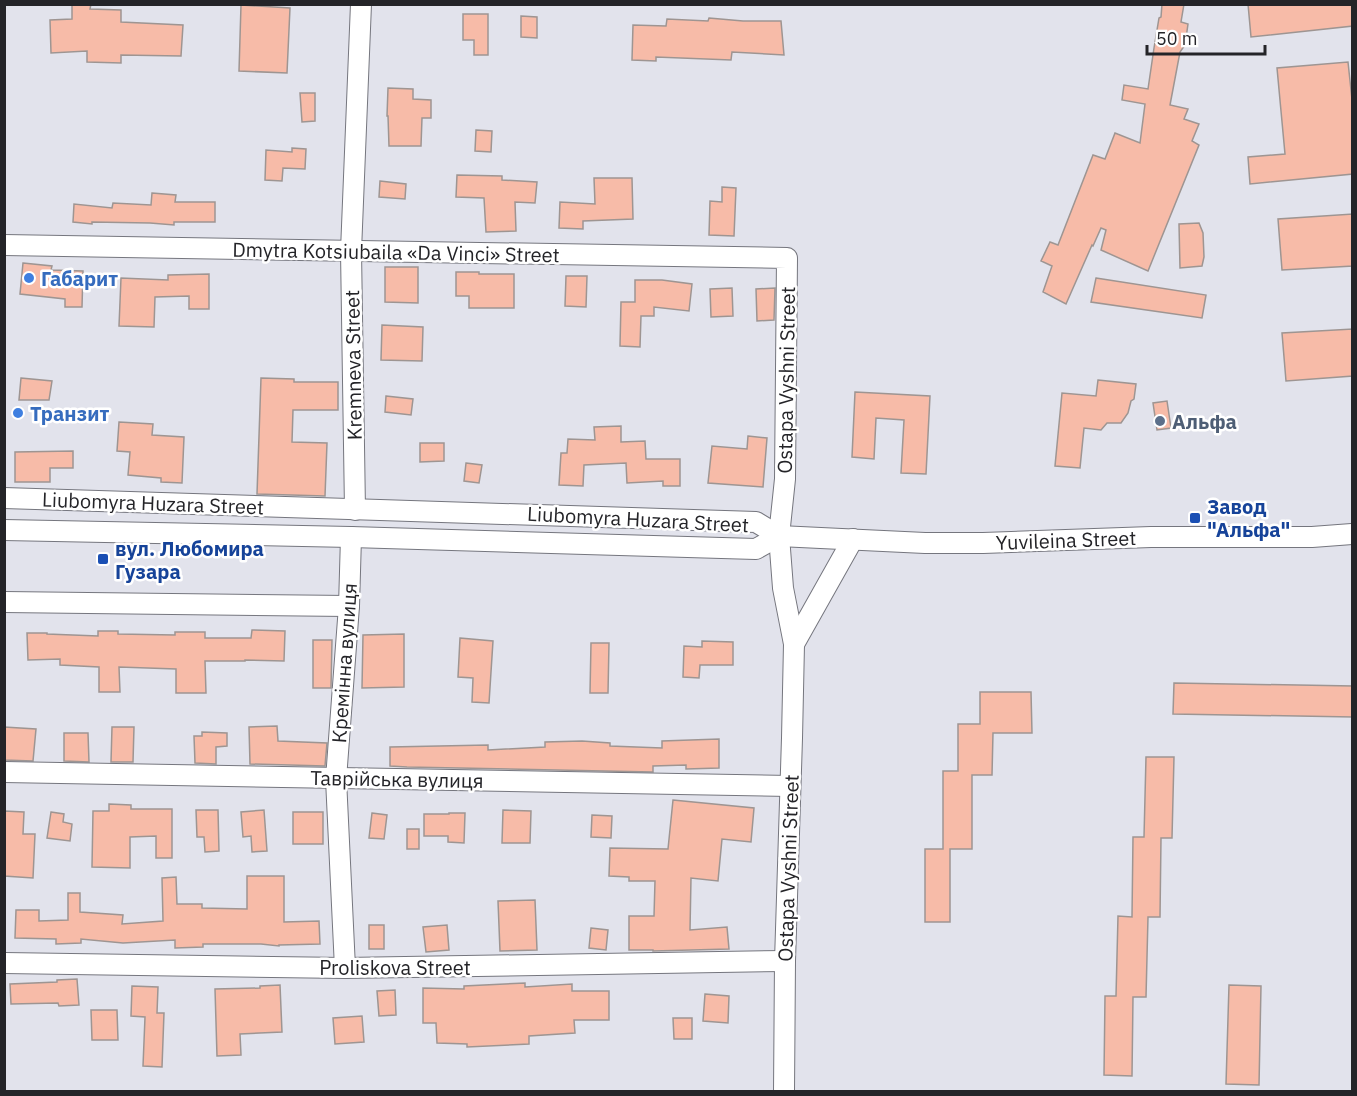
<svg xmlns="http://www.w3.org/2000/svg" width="1357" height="1096" viewBox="0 0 1357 1096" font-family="'IBM Plex Sans',sans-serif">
<rect width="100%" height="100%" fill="#e2e3ec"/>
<g fill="#f7bba8" stroke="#9e9592" stroke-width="1.5">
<polygon points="72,4 91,4 90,9 121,10 121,22 183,25 181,56 121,55 121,63 87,62 87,51 51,53 50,20 72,19"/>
<polygon points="1162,4 1184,4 1181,22 1188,24 1185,45 1180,52 1170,105 1188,109 1184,119 1199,124 1192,141 1199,145 1148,271 1101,250 1106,230 1101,228 1093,246 1092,245 1066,304 1043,292 1052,266 1041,261 1050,242 1058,245 1093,155 1105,159 1115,133 1140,143 1145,104 1122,100 1124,85 1148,89 1154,48 1159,18 1161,17"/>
<polygon points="1248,4 1353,4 1353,26 1251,37"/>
<polygon points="241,5 290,8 287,73 239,71"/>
<polygon points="463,14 488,14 488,55 474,55 474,40 463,40"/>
<polygon points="521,16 537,17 537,38 521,37"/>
<polygon points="709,18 743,21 781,21 784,55 732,52 731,60 656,57 656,61 632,60 633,25 666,26 667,19 708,21"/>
<polygon points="1348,62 1353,109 1353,174 1250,184 1248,157 1285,154 1277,68"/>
<polygon points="388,88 413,89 413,99 431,100 431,118 422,118 421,146 389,146 388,116 387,116"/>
<polygon points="300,93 315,93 315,121 302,122"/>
<polygon points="476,130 492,131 491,152 475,151"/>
<polygon points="292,148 306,149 305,169 283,168 282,181 265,180 266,150 292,152"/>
<polygon points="457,175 502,176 502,180 537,182 535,203 515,202 516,231 486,232 484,198 456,197"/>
<polygon points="594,178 632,178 633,219 583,221 583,229 559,228 560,202 595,204"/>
<polygon points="380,181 406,184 405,199 379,197"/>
<polygon points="722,187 736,188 734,236 709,235 710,201 722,202"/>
<polygon points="152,193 176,195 175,202 215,202 215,222 174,222 174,225 150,223 92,222 92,224 73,222 74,204 112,208 113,203 151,205"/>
<polygon points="1353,214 1353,266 1282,270 1278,219"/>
<polygon points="1199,223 1203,233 1204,257 1202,266 1180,268 1179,224"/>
<polygon points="23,263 52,266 51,270 83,271 82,307 65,307 65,299 20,294"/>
<polygon points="385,267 418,267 418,303 385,302"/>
<polygon points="456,272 479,272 479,274 514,274 514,308 469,308 469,296 456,296"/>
<polygon points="209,274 209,309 189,309 189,296 155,297 154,327 119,326 121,278 168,280 168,275"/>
<polygon points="566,276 587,276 586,307 565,306"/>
<polygon points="1096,278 1206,295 1202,318 1091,302"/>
<polygon points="635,280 662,280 692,284 689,311 654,307 654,316 641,316 640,347 620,346 621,302 635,302"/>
<polygon points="732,288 733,316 711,317 710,289"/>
<polygon points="775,288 774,320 757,321 756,289"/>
<polygon points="382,325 423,327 422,361 381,360"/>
<polygon points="1353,329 1353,376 1286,381 1282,333"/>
<polygon points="21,378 52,381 49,400 19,400"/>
<polygon points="261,378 294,379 294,382 338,382 338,410 293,410 292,442 327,443 325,496 257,494"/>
<polygon points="1098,380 1136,384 1134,399 1131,401 1128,413 1121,423 1107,423 1101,430 1084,428 1080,468 1055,466 1062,393 1096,396"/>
<polygon points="855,392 930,396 926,474 901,473 904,420 876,418 874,459 852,457"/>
<polygon points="386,396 413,399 411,415 385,412"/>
<polygon points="1167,401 1171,428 1157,430 1153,403"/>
<polygon points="119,422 153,424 152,435 184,437 182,483 161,482 161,478 128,475 130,452 117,451"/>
<polygon points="621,426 621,442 645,441 646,459 680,459 680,486 663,486 663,481 627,483 626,463 584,465 583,486 559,485 561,453 567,453 568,439 595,440 594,427"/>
<polygon points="748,436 767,438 763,487 708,483 712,446 747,449"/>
<polygon points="420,443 444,443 444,461 420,462"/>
<polygon points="73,451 73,468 50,468 50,482 15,482 15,452"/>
<polygon points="466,463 482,465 479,483 464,481"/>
<polygon points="252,630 285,631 284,661 245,660 245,661 205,661 206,693 176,693 176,669 119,667 120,692 99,692 99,667 60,665 60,659 28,660 27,633 47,633 47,634 98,636 98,631 118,631 118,634 175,635 175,632 205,632 205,638 251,638"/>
<polygon points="404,634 404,687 362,688 363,635"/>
<polygon points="460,638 493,641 489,703 472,702 473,678 458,677"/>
<polygon points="313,640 332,640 331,688 313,688"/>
<polygon points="702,641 733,642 733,665 700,665 699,678 683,677 684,646 702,647"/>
<polygon points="591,643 609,643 608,693 590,693"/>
<polygon points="1174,683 1353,686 1353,717 1173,714"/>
<polygon points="980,692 1031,692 1032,733 993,733 992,775 972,775 972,849 950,849 950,922 925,922 925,849 943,849 943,771 958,771 958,724 980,724"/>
<polygon points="277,726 278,741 327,743 325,766 250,764 249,727"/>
<polygon points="4,727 36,729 33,761 4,760"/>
<polygon points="112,727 134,727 133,762 111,762"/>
<polygon points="202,732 227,733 227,746 216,747 216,764 195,763 194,736 202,736"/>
<polygon points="64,733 88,733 89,762 64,761"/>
<polygon points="719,739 719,768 686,769 686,765 653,766 653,772 407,767 390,766 390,747 488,745 488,750 545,747 545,742 582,741 610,743 610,746 662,748 662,741"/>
<polygon points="1146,757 1174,757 1172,838 1161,838 1160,917 1148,917 1146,997 1133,997 1132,1076 1104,1075 1105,996 1116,996 1118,916 1132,917 1133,837 1144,837"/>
<polygon points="673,800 754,808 751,842 722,839 718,881 691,878 690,930 727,927 729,949 653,951 653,950 629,950 629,916 654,916 655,881 629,881 629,877 609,876 610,848 668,849"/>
<polygon points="109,804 131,805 131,809 172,809 172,858 156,858 156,836 130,837 130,868 92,867 93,811 109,811"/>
<polygon points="196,810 218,810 219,851 205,852 204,837 197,837"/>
<polygon points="264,810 267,851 252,852 251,836 243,837 241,812"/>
<polygon points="503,810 531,811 530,843 502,843"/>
<polygon points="4,811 24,812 23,834 35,834 33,878 4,876"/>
<polygon points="51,812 64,814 63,822 72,824 70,841 47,838"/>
<rect x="293" y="812" width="30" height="32"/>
<polygon points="372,813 387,815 384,839 369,838"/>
<polygon points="449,813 465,813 464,843 448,842 448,836 424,836 424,814 449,814"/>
<polygon points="592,815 612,816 611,838 591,837"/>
<rect x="407" y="829" width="12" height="20"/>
<polygon points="247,876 284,876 284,922 319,921 320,944 279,945 279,946 261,944 203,944 203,947 175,948 175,940 123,943 81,939 81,943 56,944 56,939 15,938 16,910 39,910 39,921 68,920 68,893 80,893 80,912 123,915 122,924 163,921 162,878 176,877 177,904 202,904 202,908 247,909"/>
<polygon points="535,900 537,950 500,951 498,901"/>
<rect x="369" y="925" width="15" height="24"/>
<polygon points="447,925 449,950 426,952 423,927"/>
<polygon points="591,928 608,930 606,950 589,948"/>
<polygon points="77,979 79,1005 59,1006 58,1003 11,1004 10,984 57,982 57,980"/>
<polygon points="525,983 525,987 572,984 572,991 609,991 609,1020 574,1020 575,1033 529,1036 529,1044 467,1047 467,1044 437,1043 436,1023 423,1023 423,988 464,989 464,986"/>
<polygon points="280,985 282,1032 240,1034 241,1055 217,1056 215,989 260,988 260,986"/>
<polygon points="1229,985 1261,986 1259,1085 1226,1084"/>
<polygon points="132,986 158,987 157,1013 164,1013 162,1067 143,1066 145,1017 131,1016"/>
<polygon points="395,990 396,1015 379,1016 377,991"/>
<polygon points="705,994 729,996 728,1023 703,1021"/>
<polygon points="91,1010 117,1010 118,1040 92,1040"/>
<polygon points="362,1016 364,1042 335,1044 333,1018"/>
<polygon points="673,1018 692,1018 692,1039 674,1039"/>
</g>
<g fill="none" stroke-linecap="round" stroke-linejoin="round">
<defs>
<g id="minor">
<polyline points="4,245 787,258 785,479 779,536 783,588 794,644 792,738 785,961 784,1092"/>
<path d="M4,498c251,9 501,15 752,24l23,14 146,7h58l168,-6h161l40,-3"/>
<polyline points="355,510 351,251 361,4"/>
<polyline points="4,530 351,537 756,549 779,536"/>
<polyline points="4,602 349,606"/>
<polyline points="794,644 853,539"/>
<polyline points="4,772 790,786"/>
<polyline points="4,963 345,968 785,961"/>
<polyline points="345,968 336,779 349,606 351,537"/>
</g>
</defs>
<use href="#minor" stroke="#75767e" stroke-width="22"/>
<use href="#minor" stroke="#fff" stroke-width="20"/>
</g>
<g fill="#3f7fe0" stroke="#fff" stroke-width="2">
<circle cx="29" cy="278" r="6"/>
<circle cx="18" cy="413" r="6"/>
</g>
<circle fill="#5c6f8a" stroke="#fff" stroke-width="2" cx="1160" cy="421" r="6"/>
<g fill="#1a4fb4" stroke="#fff" stroke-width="2">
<rect x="1189" y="512" width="12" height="12" rx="3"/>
<rect x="97" y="553" width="12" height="12" rx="3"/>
</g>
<g text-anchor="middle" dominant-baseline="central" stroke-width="5" stroke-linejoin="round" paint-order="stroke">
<g font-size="20" fill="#242428" stroke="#fff">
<text transform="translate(396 252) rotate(1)">Dmytra Kotsiubaila «Da Vinci» Street</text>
<text transform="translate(353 365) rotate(-91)">Kremneva Street</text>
<text transform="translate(786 380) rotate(-89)">Ostapa Vyshni Street</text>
<text transform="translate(153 503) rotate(2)">Liubomyra Huzara Street</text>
<text transform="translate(638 519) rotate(3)">Liubomyra Huzara Street</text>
<text transform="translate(1066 540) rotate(-2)">Yuvileina Street</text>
<text transform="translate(344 663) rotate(-86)">Кремінна вулиця</text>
<text transform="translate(397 779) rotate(1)">Таврійська вулиця</text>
<text transform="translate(788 868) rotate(-88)">Ostapa Vyshni Street</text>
<text x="395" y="967">Proliskova Street</text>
</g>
<g font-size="20" font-weight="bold" fill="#366cbe" stroke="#fff" text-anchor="start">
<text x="41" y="278">Габарит</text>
<text x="30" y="413">Транзит</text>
</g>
<g font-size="20" font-weight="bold" fill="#4e5e75" stroke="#fff" text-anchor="start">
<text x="1172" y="421">Альфа</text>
</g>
<g font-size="20" font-weight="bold" fill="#164399" stroke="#fff" text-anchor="start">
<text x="1207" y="506">Завод<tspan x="1207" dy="23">"Альфа"</tspan></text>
<text x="115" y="548">вул. Любомира<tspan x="115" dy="23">Гузара</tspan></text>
</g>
</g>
<rect width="1357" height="1096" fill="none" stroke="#242428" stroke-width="12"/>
<path d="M1147 45v9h118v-9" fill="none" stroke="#242428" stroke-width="3"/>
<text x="1156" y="45" font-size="18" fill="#242428" stroke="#ffffff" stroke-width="4.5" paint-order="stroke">50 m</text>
</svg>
